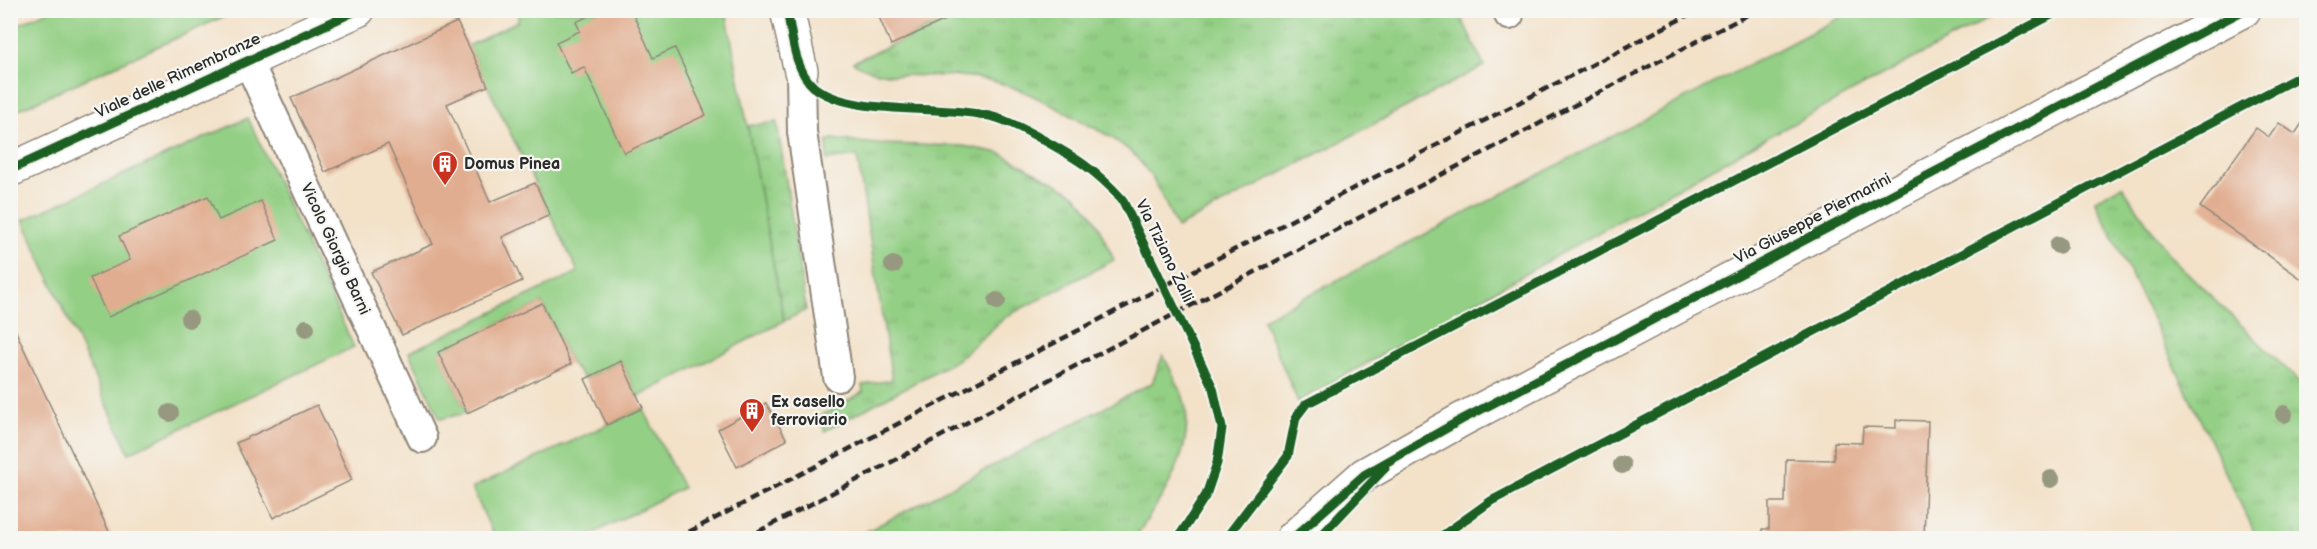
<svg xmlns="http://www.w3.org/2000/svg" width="2317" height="549" viewBox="0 0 2317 549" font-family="'Balsamiq Sans',sans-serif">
<defs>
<pattern id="grass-tufts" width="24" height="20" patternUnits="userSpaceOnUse" patternTransform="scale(1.5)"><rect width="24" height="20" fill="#93cf84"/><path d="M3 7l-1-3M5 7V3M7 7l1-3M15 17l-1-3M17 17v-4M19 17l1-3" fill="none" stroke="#7fb272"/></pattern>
</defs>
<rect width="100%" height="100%" fill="#f6f6f2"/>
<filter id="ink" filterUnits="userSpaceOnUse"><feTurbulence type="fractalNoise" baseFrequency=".0167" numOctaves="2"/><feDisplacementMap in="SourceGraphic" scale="12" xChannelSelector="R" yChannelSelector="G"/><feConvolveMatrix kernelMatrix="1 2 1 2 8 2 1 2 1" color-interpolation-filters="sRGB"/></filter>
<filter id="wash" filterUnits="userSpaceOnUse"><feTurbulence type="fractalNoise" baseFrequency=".008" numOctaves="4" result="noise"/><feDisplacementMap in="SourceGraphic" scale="24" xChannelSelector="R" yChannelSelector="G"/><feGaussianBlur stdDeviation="1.35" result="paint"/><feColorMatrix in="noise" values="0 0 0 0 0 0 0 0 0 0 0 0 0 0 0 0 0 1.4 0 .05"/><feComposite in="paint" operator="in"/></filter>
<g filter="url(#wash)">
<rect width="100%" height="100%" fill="#f3e1c8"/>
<g fill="url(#grass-tufts)" stroke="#5f7d58" stroke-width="1.5">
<path d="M1458,10l26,56 -307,162c-12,-25 -22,-51 -41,-71 -16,-17 -38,-27 -57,-37 -38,-21 -75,-42 -119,-44 -31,-2 -83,5 -107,-14l114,-51z"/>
<polygon points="777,122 806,310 784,321 747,126"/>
<polygon points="832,139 877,144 963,146 1000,153 1075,194 1094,217 1114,260 1007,316 957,360 825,431 819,417 863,392 862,385 892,380 857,156 827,160 827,142"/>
<polygon points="2122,186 2169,255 2306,388 2306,538 2257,538 2095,200"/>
<path d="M1163,355c7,14 15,28 20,42 16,52 -22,101 -48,141h-281l298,-155z"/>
</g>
<g fill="#93cf84" stroke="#5f7d58" stroke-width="1.5">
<polygon points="48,11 48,10 236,11 11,113 11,28"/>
<polygon points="519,11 726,11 784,321 638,397 621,361 585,379 571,364 542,303 439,352 467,413 440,419 409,352 578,272 468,46 518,21"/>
<polygon points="1852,11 2002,11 1759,142 1298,402 1263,319"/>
<polygon points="248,118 354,347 129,453 23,220"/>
<polygon points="643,408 683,488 584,538 495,538 472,488"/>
</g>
<g id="blocks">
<g fill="#e1ad90">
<polygon points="601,10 631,10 653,58 675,48 706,115 624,153 584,67 571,73 556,42 580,31 576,22"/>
<polygon points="876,10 967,10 891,45"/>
<polygon points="457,22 488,86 447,104 490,202 535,183 550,215 502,237 522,281 402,335 371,272 433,244 388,144 325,172 291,98"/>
<polygon points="2306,117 2306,282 2200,207 2256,128 2269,137 2279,123 2295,134"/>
<polygon points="208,196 219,220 261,201 278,240 108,317 90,278 130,260 119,236"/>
<polygon points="542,303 571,364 467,413 438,352"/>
<polygon points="10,319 112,538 10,538"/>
<polygon points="621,361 643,408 607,425 585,379"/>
<polygon points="766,403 787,440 737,467 718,429"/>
<polygon points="317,405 352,480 273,518 236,443"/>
<polygon points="1896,420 1928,421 1924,538 1762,538 1762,529 1769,529 1769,502 1785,502 1786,459 1834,460 1834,442 1862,443 1863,427 1896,428"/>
</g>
</g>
</g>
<g filter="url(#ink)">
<use href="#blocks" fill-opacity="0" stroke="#8f867a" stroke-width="1.5"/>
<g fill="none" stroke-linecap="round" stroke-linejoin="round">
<defs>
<g id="lane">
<polyline points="1507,10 1509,15"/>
<polyline points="248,61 422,438"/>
<polyline points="801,71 802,132 838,377"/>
</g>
<g id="street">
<polyline points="787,10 801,71"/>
<polyline points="10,170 358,10"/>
<polyline points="1293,538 1364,475 1461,420 2244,10"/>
</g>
</defs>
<use href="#lane" stroke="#8f867a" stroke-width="32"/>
<use href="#street" stroke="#8f867a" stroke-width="36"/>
<use href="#lane" stroke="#fff" stroke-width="28"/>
<use href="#street" stroke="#fff" stroke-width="33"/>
<g stroke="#2b2b2b" stroke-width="4.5" stroke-dasharray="9 4.5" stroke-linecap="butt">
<polyline points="677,538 1698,10"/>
<polyline points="746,538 1757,10"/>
</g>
<defs>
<g id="cycleway">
<path d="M787,10c5,24 7,60 27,77 39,31 133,16 183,31 14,4 28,12 41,19 35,19 57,32 84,62l91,189 9,40 -5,35 -11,32 -28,43"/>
<polyline points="10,170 358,10"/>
<polyline points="1226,538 1288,456 1296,417 1306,404 2061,10"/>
<polyline points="1293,538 1364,475 1461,420 2244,10"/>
<polyline points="1319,538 1385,468"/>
<polyline points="1439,538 1491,501 2306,73"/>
</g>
</defs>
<use href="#cycleway" stroke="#f6f6f2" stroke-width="13"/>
<use href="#cycleway" stroke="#1b5e20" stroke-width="9"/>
</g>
<g fill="#969880">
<circle cx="2058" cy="245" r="9"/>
<circle cx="893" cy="265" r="9"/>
<circle cx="997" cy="301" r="9"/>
<circle cx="189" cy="319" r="9"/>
<circle cx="306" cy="328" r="9"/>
<circle cx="170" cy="413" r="9"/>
<circle cx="2284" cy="414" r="9"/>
<circle cx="1622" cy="465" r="9"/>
<circle cx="2051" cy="479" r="9"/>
</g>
</g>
<defs>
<symbol id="building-pin" viewBox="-11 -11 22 30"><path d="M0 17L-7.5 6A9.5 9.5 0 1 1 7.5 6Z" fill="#c8321e" stroke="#f6f6f2"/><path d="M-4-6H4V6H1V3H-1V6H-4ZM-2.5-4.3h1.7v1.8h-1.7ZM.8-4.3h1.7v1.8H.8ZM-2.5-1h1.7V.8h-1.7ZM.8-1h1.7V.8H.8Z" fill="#fff"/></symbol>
</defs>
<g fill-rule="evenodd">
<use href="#building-pin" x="430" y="149" width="30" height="40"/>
<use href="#building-pin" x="737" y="396" width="30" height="40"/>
</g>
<g text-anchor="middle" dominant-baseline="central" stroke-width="4.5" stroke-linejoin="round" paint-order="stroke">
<g font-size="16" fill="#2b2b2b" stroke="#f6f6f2">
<text transform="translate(178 76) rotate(-25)">Viale delle Rimembranze</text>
<text transform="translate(1813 219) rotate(-28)">Via Giuseppe Piermarini</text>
<text transform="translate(335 249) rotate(65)">Vicolo Giorgio Barni</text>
<text transform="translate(1164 251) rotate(64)">Via Tiziano Zalli</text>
</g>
<g font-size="16" font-weight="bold" fill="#2b2b2b" stroke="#f6f6f2" text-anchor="start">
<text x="464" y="164">Domus Pinea</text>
<text x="771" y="402">Ex casello<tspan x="771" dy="18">ferroviario</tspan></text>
</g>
</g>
<rect width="2317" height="549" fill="none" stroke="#f6f6f2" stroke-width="36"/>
</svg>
